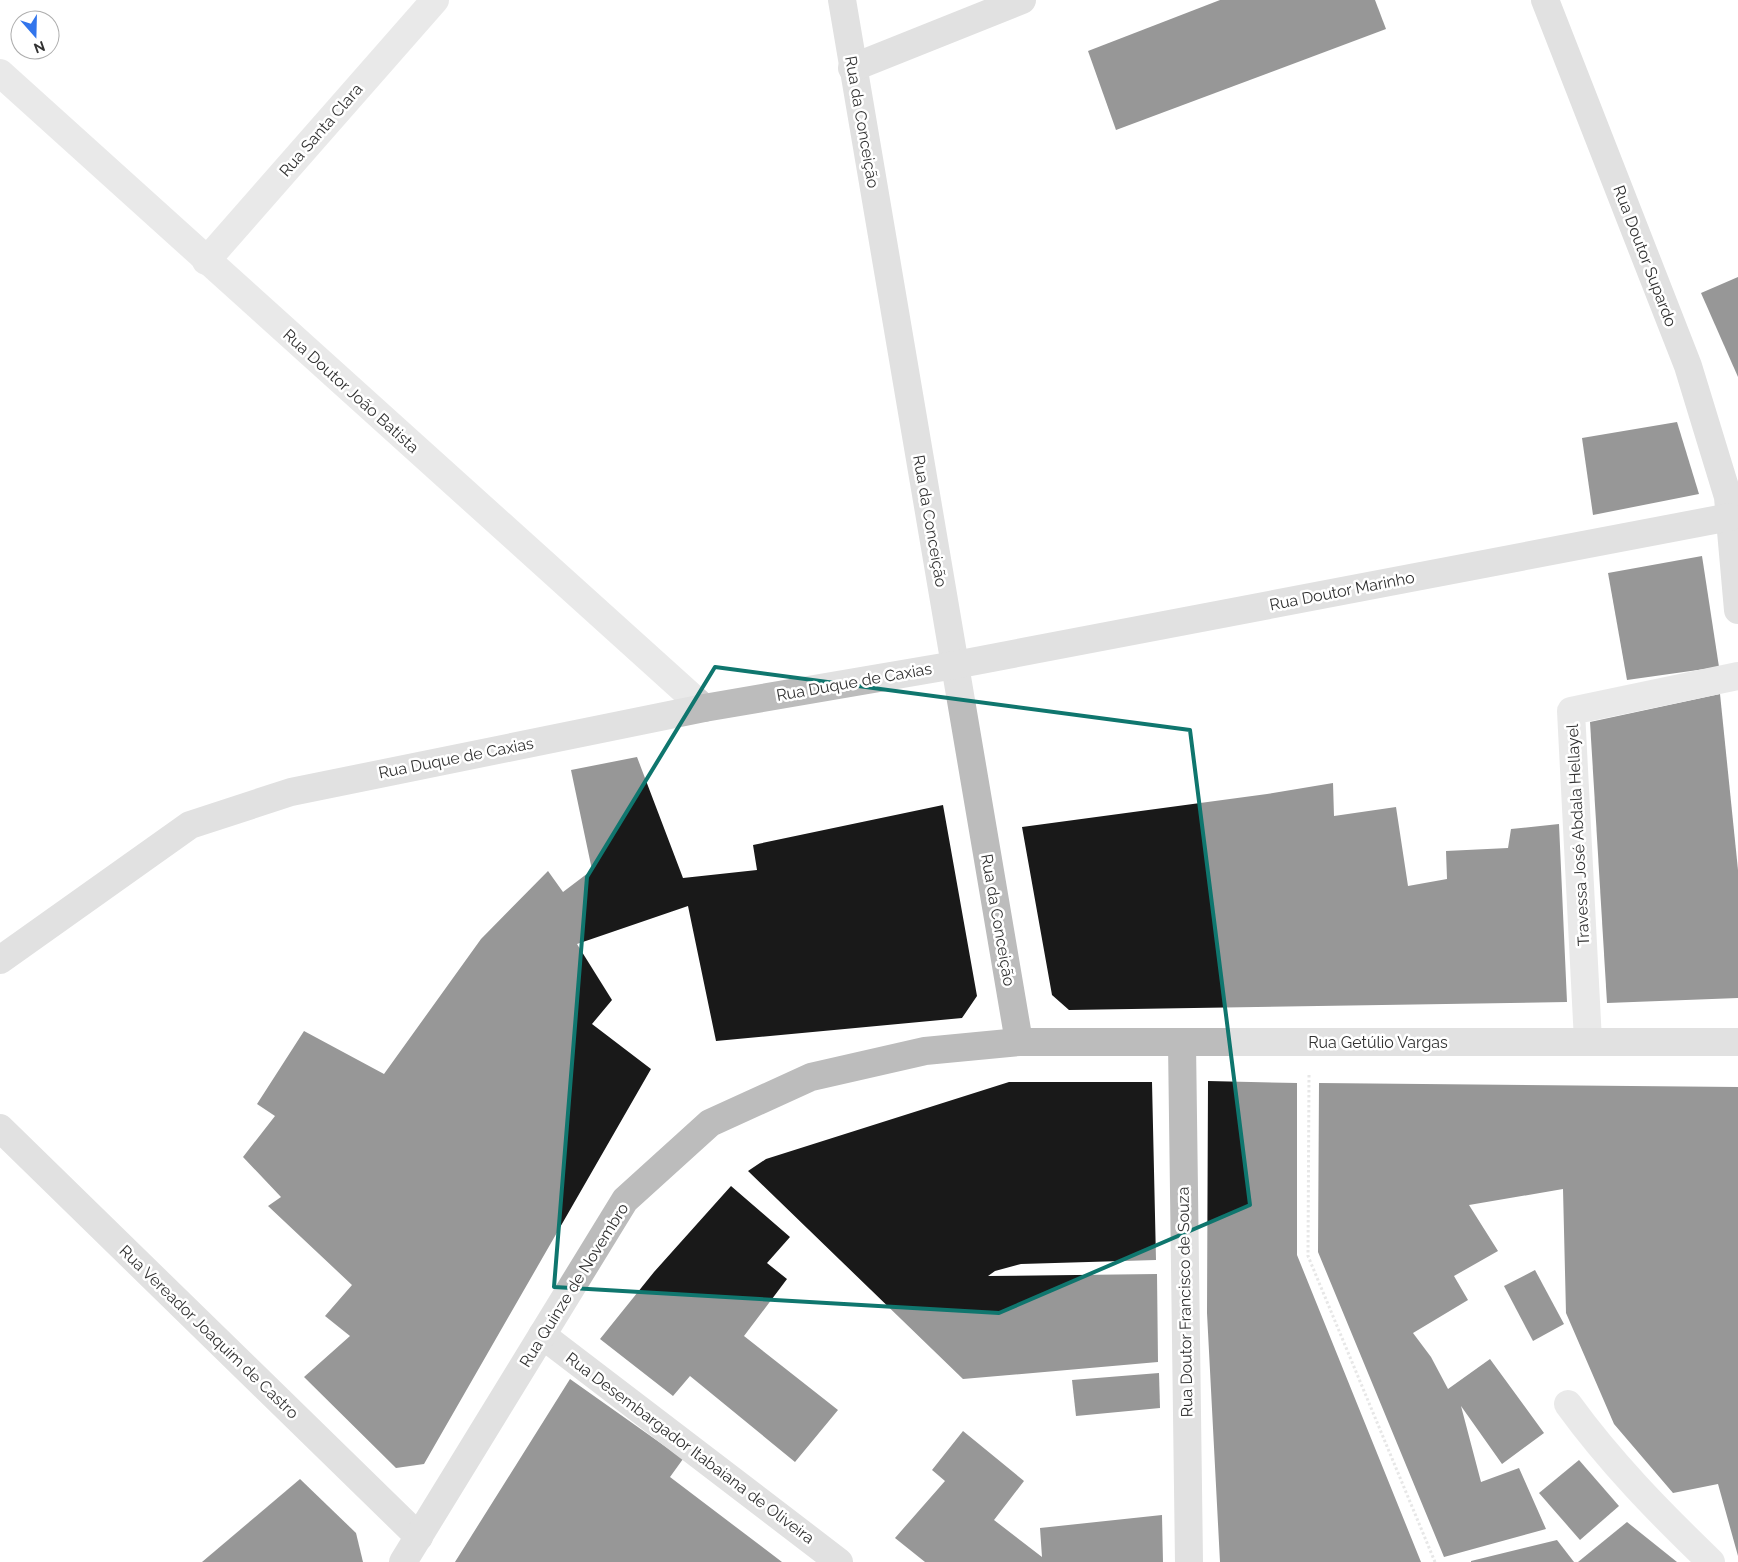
<svg xmlns="http://www.w3.org/2000/svg" width="1738" height="1562" viewBox="0 0 1738 1562" font-family="Raleway,sans-serif">
<rect width="100%" height="100%" fill="#fff"/>
<g fill="#191919">
<polygon points="1220,0 1375,0 1386,29 1116,130 1088,51"/>
<polygon points="1738,277 1738,377 1701,293"/>
<polygon points="1677,422 1699,494 1593,515 1582,438"/>
<polygon points="1702,556 1719,667 1627,680 1608,573"/>
<polygon points="1720,694 1738,870 1738,998 1607,1003 1590,722"/>
<polygon points="637,757 683,878 757,870 753,845 943,805 977,996 962,1018 716,1041 688,906 577,944 612,1000 592,1024 651,1069 424,1464 396,1468 304,1377 350,1336 325,1316 352,1285 268,1206 281,1197 243,1157 275,1116 257,1104 304,1031 384,1074 481,939 548,871 563,892 592,870 571,770"/>
<polygon points="1333,783 1334,816 1396,807 1408,886 1447,879 1446,851 1508,848 1511,829 1559,824 1567,1002 1069,1010 1052,995 1022,827 1267,794"/>
<polygon points="1208,1081 1297,1083 1297,1255 1421,1562 1220,1562 1207,1313"/>
<polygon points="1009,1082 1152,1082 1156,1260 1021,1264 995,1271 988,1276 1157,1274 1158,1362 963,1379 748,1171 766,1159"/>
<polygon points="1319,1083 1738,1087 1738,1556 1718,1484 1673,1493 1614,1424 1566,1313 1563,1189 1469,1205 1498,1251 1454,1276 1468,1300 1413,1333 1431,1357 1448,1389 1490,1359 1544,1433 1502,1464 1461,1406 1481,1482 1519,1468 1546,1529 1444,1557 1318,1252"/>
<polygon points="731,1186 790,1237 767,1263 787,1279 744,1336 838,1410 795,1462 690,1376 673,1396 600,1339 654,1272"/>
<polygon points="1535,1270 1564,1324 1533,1341 1504,1286"/>
<polygon points="1159,1373 1160,1408 1076,1416 1072,1380"/>
<polygon points="570,1379 683,1459 670,1477 782,1562 455,1562"/>
<polygon points="963,1431 1024,1481 994,1520 1042,1557 1040,1528 1162,1515 1163,1562 925,1562 895,1538 945,1481 932,1470"/>
<polygon points="1579,1460 1619,1506 1580,1540 1539,1493"/>
<polygon points="300,1479 356,1533 363,1562 202,1562"/>
<polygon points="1627,1522 1677,1562 1578,1562"/>
<polygon points="1557,1540 1574,1562 1471,1562 1471,1561"/>
</g>
<g fill="none" stroke-linecap="round" stroke-linejoin="round">
<polyline stroke="#c9c9c9" stroke-width="3" stroke-dasharray="2.5 2.5" stroke-linecap="butt" points="1309,1075 1308,1256 1435,1562"/>
<g stroke="#cfcfcf" stroke-width="28">
<polyline points="0,73 704,708"/>
<polyline points="206,261 435,0"/>
<polyline points="1588,1041 1571,711 1738,676"/>
<path d="M1568,1404c42,58 91,108 143,158"/>
</g>
<g stroke="#bcbcbc" stroke-width="28">
<polyline points="842,0 1019,1042"/>
<polyline points="1545,0 1688,366 1728,497 1738,610"/>
<polyline points="852,68 1022,0"/>
<polyline points="0,960 190,825 291,792 704,708 955,665 1730,517"/>
<polyline points="1182,1043 1189,1562"/>
<polyline points="0,1128 419,1537"/>
<polyline points="542,1335 839,1562"/>
<polyline points="403,1562 625,1200 710,1123 811,1077 925,1051 1019,1042 1738,1042"/>
</g>
</g>
<path d="M0 0H1738V1562H0ZM715,667l475,63 60,475 -251,108 -445,-26 33,-410z" fill="#fff" fill-opacity=".55" fill-rule="evenodd"/>
<path fill="none" stroke="#0f766e" stroke-width="4" stroke-linejoin="round" d="M715,667l475,63 60,475 -251,108 -445,-26 33,-410z"/>
<g text-anchor="middle" dominant-baseline="central" stroke-width="5" stroke-linejoin="round" paint-order="stroke">
<g font-size="16" fill="#323232" stroke="#fff">
<text transform="translate(862 122) rotate(80)">Rua da Conceição</text>
<text transform="translate(321 130) rotate(-49)">Rua Santa Clara</text>
<text transform="translate(1645 256) rotate(69)">Rua Doutor Supardo</text>
<text transform="translate(351 391) rotate(42)">Rua Doutor João Batista</text>
<text transform="translate(930 521) rotate(80)">Rua da Conceição</text>
<text transform="translate(1342 591) rotate(-11)">Rua Doutor Marinho</text>
<text transform="translate(854 682) rotate(-10)">Rua Duque de Caxias</text>
<text transform="translate(456 758) rotate(-11)">Rua Duque de Caxias</text>
<text transform="translate(1578 835) rotate(-93)">Travessa José Abdala Hellayel</text>
<text transform="translate(998 920) rotate(80)">Rua da Conceição</text>
<text x="1378" y="1042">Rua Getúlio Vargas</text>
<text transform="translate(574 1285) rotate(-58)">Rua Quinze de Novembro</text>
<text transform="translate(1185 1302) rotate(-91)">Rua Doutor Francisco de Souza</text>
<text transform="translate(209 1332) rotate(44)">Rua Vereador Joaquim de Castro</text>
<text transform="translate(690 1448) rotate(37)">Rua Desembargador Itabaiana de Oliveira</text>
</g>
</g>
<g transform="translate(35 35) rotate(160)"><circle r="24" fill="#ffffff" stroke="#adadad"/>
<path d="M0-4L9 19L0 12L-9 19Z" fill="#3275ec"/>
<text y="-8" font-size="14" font-weight="bold" text-anchor="middle" fill="#323232">N</text>
</g>
</svg>
